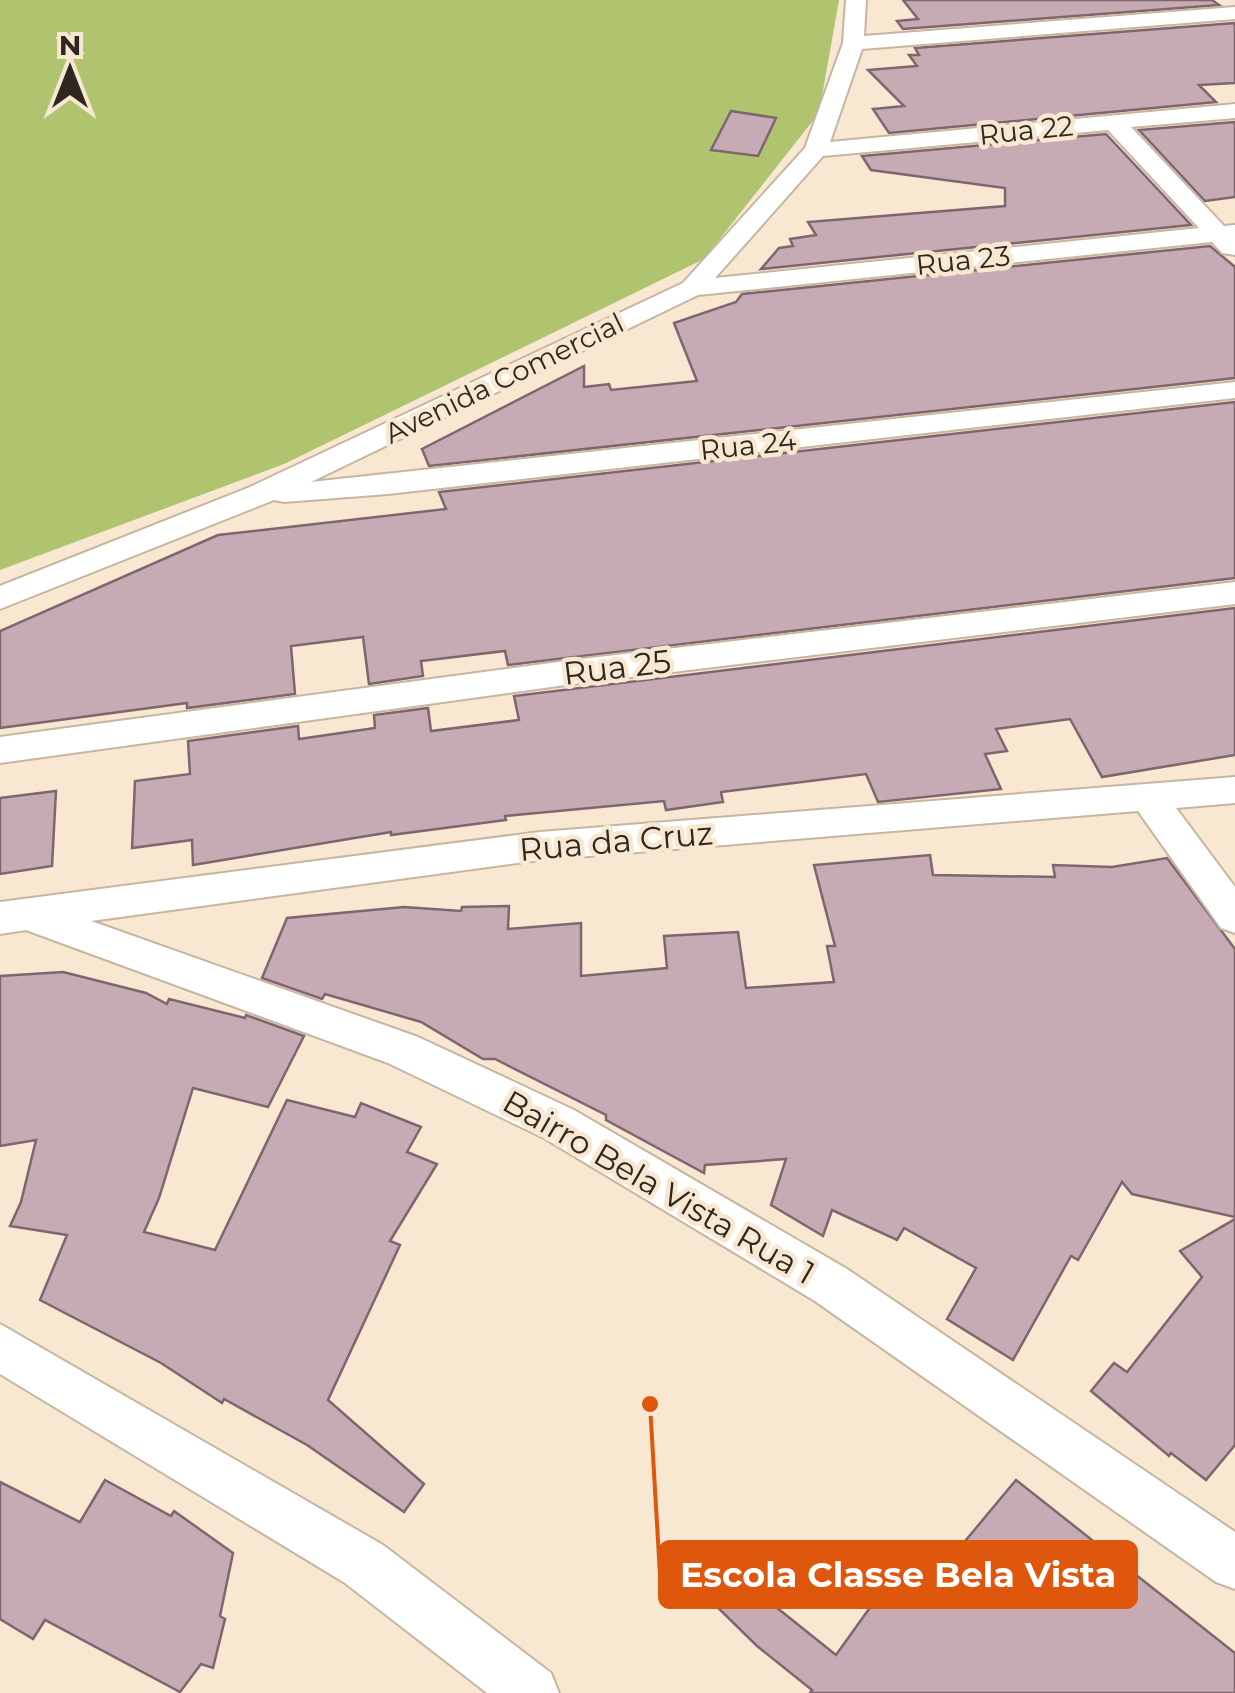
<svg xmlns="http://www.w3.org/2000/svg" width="1235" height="1693" viewBox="0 0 1235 1693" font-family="Montserrat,sans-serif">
<rect width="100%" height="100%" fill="#f8e7d1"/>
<polygon fill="#b0c36e" points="0,0 839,0 819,113 704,259 284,464 0,570"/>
<g fill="#c6aab4" stroke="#7f666e" stroke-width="2.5">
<polygon points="903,0 1212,0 1219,5 903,29 897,21 918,19"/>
<polygon points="1235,23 1235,83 1199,85 1216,102 889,133 873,109 904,106 868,70 917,66 909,55 919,55 915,48"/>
<polygon points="731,111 776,118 758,156 711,150"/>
<polygon points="1235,122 1235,197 1205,201 1139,130"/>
<polygon points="1106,134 1191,225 761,269 779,248 793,246 790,239 816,235 808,222 1005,206 1005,188 871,170 862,156"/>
<polygon points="1210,246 1235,267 1235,378 429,466 422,449 584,366 584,387 609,384 611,390 697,381 674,323 736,302 742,294"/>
<polygon points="1235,402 1235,578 508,665 505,651 421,661 423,676 369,684 363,637 291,646 295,694 187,708 187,703 0,728 0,631 218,535 446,509 439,492"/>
<polygon points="1235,608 1235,755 1102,777 1070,719 996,729 1007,751 985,754 1001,789 878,802 866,774 721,792 723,802 666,810 664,801 505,816 506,820 391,835 391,832 193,865 192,840 132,848 135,781 190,774 188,741 298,726 299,739 375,728 374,715 428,708 431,731 519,720 514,696"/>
<polygon points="56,791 52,866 0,874 0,798"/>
<polygon points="930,855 933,875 1055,877 1053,865 1112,867 1167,858 1235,949 1235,1217 1132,1194 1122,1182 1078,1260 1071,1256 1013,1360 947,1319 976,1268 904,1228 897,1240 832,1210 823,1236 771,1205 786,1159 705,1165 704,1173 606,1120 606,1115 495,1059 483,1059 421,1022 325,994 322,999 262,978 287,918 404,907 461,911 462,907 509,906 508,929 581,923 581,976 667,968 664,936 738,932 746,988 834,982 827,946 835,946 814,865"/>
<polygon points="63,972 146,993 167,1004 169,999 245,1018 246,1015 304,1036 268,1107 193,1088 159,1198 144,1232 215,1250 287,1100 355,1117 361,1103 421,1127 407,1152 437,1164 390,1241 400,1245 328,1400 424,1484 404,1512 307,1445 224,1399 222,1403 161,1363 40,1300 67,1235 10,1226 21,1202 36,1140 0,1146 0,976"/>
<polygon points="1235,1219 1235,1445 1206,1480 1171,1453 1169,1456 1091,1391 1114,1363 1127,1372 1202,1277 1180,1251"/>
<polygon points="105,1480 171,1516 174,1511 233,1553 220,1616 225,1619 213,1668 201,1664 180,1692 45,1620 33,1639 0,1619 0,1482 80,1522"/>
<polygon points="1016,1480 1235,1653 1235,1693 810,1693 812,1690 757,1646 709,1599 747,1554 787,1593 776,1607 836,1655 889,1581 916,1600"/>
</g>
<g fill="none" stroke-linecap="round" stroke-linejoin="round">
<defs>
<g id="street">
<path d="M846,0h20l-2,36 371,-29v12l-373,30 -32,93 405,-38v14l-104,9 93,99 11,-1v30l-13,-2 -10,-11 -514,53 -387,187 924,-100v16l-847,96 -104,8 -10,-2 -274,109v-23l250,-99 433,-204 122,-135 38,-105zM1108,130l91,98 -484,50 108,-122z"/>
<polygon points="1235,582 1235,604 573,684 0,763 0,737 573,660"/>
<polygon points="1235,777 1235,803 1176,808 1235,887 1235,933 1221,928 1138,811 540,860 91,921 418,1037 574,1110 847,1269 1235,1532 1235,1589 1216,1582 815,1301 544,1138 388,1063 26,930 0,934 0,902 540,832"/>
<polygon points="0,1324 383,1545 551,1673 559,1693 487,1693 345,1583 0,1374"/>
</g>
</defs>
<use href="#street" stroke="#c6b6a1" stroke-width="4"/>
<use href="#street" fill="#fff" fill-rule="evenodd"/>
</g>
<g text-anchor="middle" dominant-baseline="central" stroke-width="9" stroke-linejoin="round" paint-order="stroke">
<g font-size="28" fill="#2e271f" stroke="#f8e7d1">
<text transform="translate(1026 130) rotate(-6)">Rua 22</text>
<text transform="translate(963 260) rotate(-6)">Rua 23</text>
<text transform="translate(504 378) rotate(-26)">Avenida Comercial</text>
<text transform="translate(748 445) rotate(-6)">Rua 24</text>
</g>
<g font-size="32" fill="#2e271f" stroke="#f8e7d1">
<text transform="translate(617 667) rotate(-7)">Rua 25</text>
<text transform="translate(616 841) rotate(-5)">Rua da Cruz</text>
<text transform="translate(659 1187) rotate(30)">Bairro Bela Vista Rua 1</text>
</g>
</g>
<path fill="none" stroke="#df560d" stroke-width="4" d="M650 1404L660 1575"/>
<circle fill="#df560d" stroke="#f8e7d1" stroke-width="4" cx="650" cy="1404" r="10"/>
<rect fill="#df560d" stroke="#df560d" stroke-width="4" x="660" y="1542" width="476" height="65" rx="10"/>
<g font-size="35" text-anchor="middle" font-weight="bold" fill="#fff">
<text x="898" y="1587">Escola Classe Bela Vista</text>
</g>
<g transform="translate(70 70)" stroke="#f8e7d1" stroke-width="8" paint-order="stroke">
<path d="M0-8L18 38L0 25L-18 38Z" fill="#2e271f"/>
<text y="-15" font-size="28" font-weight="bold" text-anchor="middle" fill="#2e271f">N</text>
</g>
</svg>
